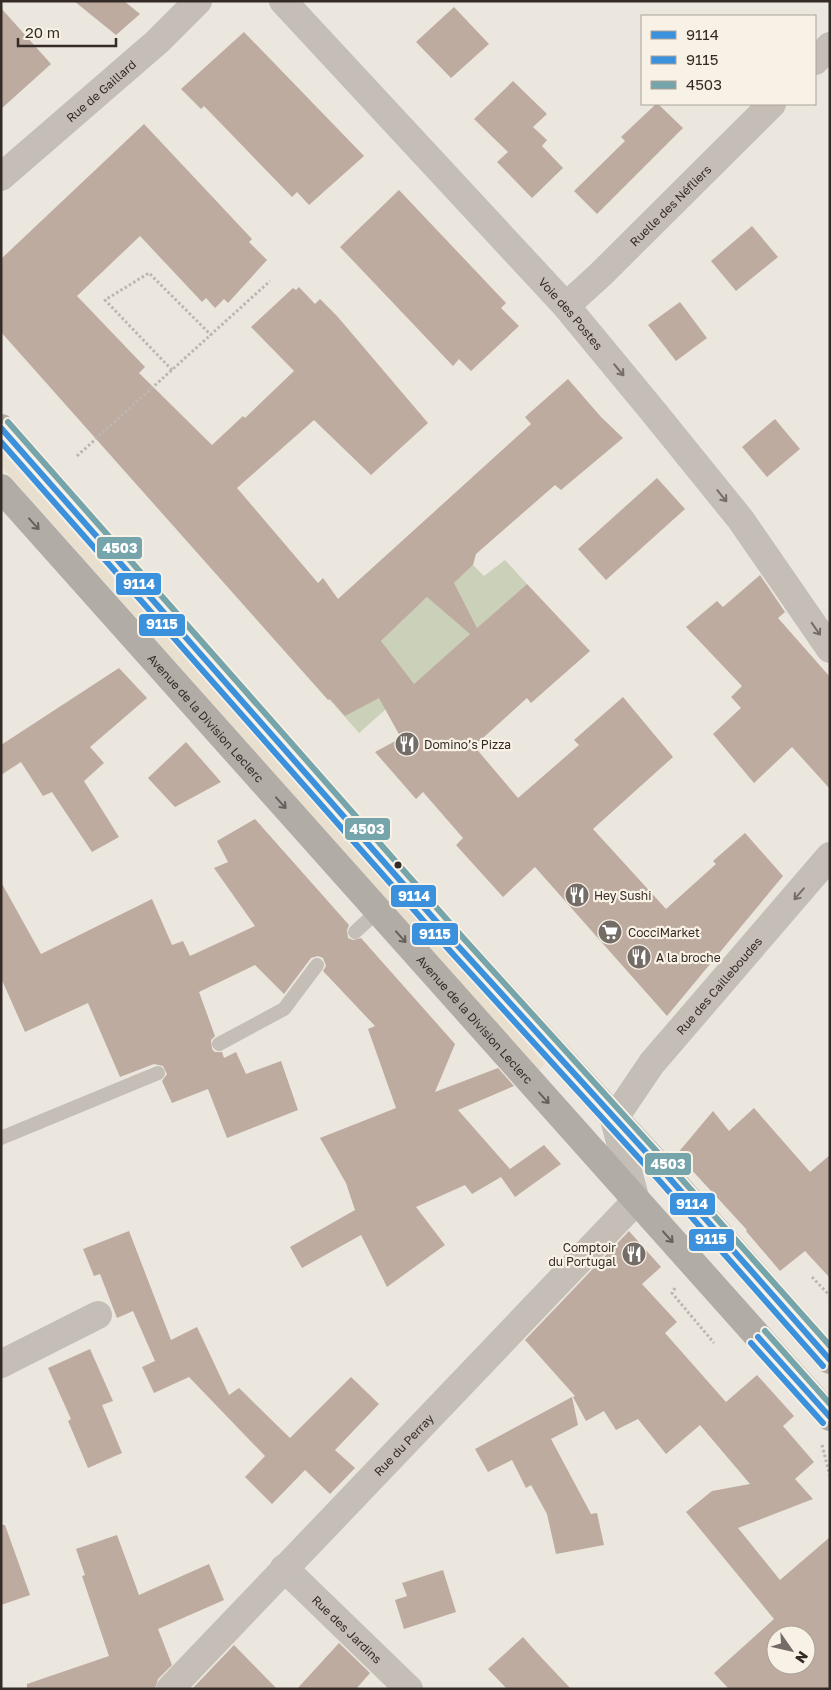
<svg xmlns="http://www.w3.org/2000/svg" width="831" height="1690" viewBox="0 0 831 1690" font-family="'Golos Text',sans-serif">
<rect width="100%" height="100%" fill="#ebe6de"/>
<polygon fill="#cbd1b8" points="505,560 527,584 359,733 329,699 386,648 381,641 427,597 454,583 473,565 484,576"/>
<polygon fill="#e9dfce" points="1,451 545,1064 539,1070 1,466"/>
<g fill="#beaba0" fill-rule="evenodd">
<polygon points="74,1 124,1 140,14 116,35"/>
<polygon points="454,7 489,44 451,78 416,42"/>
<polygon points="1,8 51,64 1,109"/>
<polygon points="244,32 364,156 309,205 297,192 292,197 204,106 201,109 181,89"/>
<polygon points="513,81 547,114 533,127 547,140 542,146 563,168 532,198 497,162 508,152 474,119"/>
<polygon points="656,104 658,104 683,128 597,214 574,191 625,141 621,137"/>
<path d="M144,124l108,115 -3,3 18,18 -39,43 -4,-4 -9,9 -9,-10 -4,4 -62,-66 -63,60 68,71 -6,6 73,72 31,-29 2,2 49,-47 -43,-44 42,-39 3,2 3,-3 16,17 5,-5 17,17 91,107 -57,52 -57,-55 -77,68 81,95 5,-5 15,21 193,-175 -6,-7 43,-38 33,38 22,21 -62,52 -6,-5 -79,69 -3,11 -19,18 23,45 50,-44 63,67 -59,52 -4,-5 -53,48 44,52 61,-53 -5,-5 49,-43 50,60 -80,72 73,80 50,-45 -3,-3 32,-28 38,43 -116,140 -132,-149 -32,30 -47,-52 7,-7 -40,-46 -7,7 -41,-47 26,-14 -22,-40 -34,18 -15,-17 -2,1 -327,-368v-73zM427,597l43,37 -56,50 -33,-43z"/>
<polygon points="399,190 506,303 501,308 519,326 471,371 459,359 453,366 340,247"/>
<polygon points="752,226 778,257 736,291 711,261"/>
<polygon points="680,302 707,338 676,361 648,325"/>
<polygon points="775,419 800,449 767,477 742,447"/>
<polygon points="657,478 685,509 606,580 578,549"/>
<polygon points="760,575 785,612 778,618 830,677 830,789 792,747 754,783 713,734 741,708 731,697 742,686 686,627 717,601 723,607"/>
<polygon points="119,668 147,698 90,747 104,763 84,781 119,837 92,852 52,792 43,796 21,762 1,775 1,745"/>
<polygon points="186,742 221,782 175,807 148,778"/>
<polygon points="255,819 349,925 347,930 348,938 353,940 361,938 455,1044 435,1092 498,1068 514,1086 458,1110 510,1169 544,1145 561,1164 515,1197 501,1177 472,1194 465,1185 416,1207 445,1245 387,1287 361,1235 302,1268 290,1247 355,1210 346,1183 320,1138 396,1108 368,1029 375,1026 323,971 326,966 323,958 318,956 311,958 284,994 255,965 199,992 215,1036 211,1040 212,1049 215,1052 222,1052 224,1058 236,1052 246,1074 281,1061 298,1110 227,1138 208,1089 172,1103 162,1081 167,1074 163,1066 154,1064 120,1077 88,1003 25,1032 1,978 1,882 41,954 152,899 172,945 183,941 190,956 255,926 214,868 228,862 217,841"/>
<polygon points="754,1108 810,1172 830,1155 830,1278 805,1251 780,1271 746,1231 747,1230 677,1154 713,1111 729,1131"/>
<polygon points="129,1231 171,1340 197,1327 229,1395 239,1388 290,1438 351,1377 379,1404 335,1450 355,1468 330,1494 305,1470 272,1504 245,1477 265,1456 189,1377 154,1393 142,1367 155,1361 133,1311 117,1318 100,1274 94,1276 83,1249"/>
<path d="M629,1231l32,36 -19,17 35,38 -12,11 61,69 31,-27 37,41 -11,10 31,36 -19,17 18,20 -75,29 42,52 50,-43v152h-101l-15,-16 60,-54 -88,-107 26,-21 38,-7 -50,-59 -34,29 -28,-35 -22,11 -12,-19 -18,10 -13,-24 2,-1 -50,-56zM776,1635h30v30h-30z"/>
<polygon points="90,1349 113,1401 102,1405 122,1453 88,1468 68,1421 71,1419 48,1368"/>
<polygon points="572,1397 578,1425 551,1439 591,1514 597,1513 604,1545 556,1554 547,1514 531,1485 526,1488 512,1460 488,1472 475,1449"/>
<polygon points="1,1525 5,1525 30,1595 1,1605"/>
<polygon points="117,1535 139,1595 209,1564 224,1600 158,1629 172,1665 158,1679 155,1689 27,1689 27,1684 109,1656 82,1576 85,1575 76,1549"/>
<polygon points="443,1570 456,1612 404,1629 395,1600 407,1596 402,1583"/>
<polygon points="523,1637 538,1654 571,1689 507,1689 488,1669"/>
<polygon points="339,1643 370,1673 356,1689 297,1689"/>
<polygon points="234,1645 277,1689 192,1689"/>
</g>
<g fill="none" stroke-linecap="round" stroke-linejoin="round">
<g stroke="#bdb6b0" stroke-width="3" stroke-dasharray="2.5 2.5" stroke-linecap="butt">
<polyline points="172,370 105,300 149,273 211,335"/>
<polyline points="77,456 270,281"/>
<polyline points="812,1277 830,1296"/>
<polyline points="675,1288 672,1293 714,1343"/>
<polyline points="822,1445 830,1476"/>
</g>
<g stroke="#c4beb7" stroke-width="14">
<polyline points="355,932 378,911"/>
<polyline points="219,1044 284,1009 317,965"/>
<polyline points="1,1138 158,1073"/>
</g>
<g stroke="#c4beb7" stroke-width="28">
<path id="s1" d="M283,1l283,305 86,104 89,110 89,129"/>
<polyline points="815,61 830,46"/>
<path id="s2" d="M1,177l156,-135 41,-41"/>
<path id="s3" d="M566,306l34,-31 172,-171"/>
<path id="s4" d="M614,1119l38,-56 178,-207"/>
<polyline points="1,1364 98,1315"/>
<path id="s5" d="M284,1568l125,121"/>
</g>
<path stroke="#c4beb7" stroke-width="28" id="s6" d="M170,1689l466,-488 -22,-82"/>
<g stroke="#b2aca7" stroke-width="28">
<polyline points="1,428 458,946 664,1172 830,1360"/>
<path id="s7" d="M1,488l829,929"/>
</g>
<defs>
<g id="bus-1">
<polyline points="1,428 458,946 664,1172 830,1360"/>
<polyline points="758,1337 830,1417"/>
</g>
<g id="bus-2">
<polyline points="1,442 451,952 657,1178 823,1366"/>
<polyline points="751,1343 823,1423"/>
</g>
<g id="bus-3">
<polyline points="8,422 465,940 670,1166 830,1346"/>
<polyline points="765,1331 830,1404"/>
</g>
</defs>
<use href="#bus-1" stroke="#f8f1e5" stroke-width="10"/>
<use href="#bus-2" stroke="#f8f1e5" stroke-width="10"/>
<use href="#bus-3" stroke="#f8f1e5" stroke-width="10"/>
<use href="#bus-1" stroke="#3c91dc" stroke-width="6"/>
<use href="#bus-2" stroke="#3c91dc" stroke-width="6"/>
<use href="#bus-3" stroke="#75a4ab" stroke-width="6"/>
</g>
<defs><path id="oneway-shaft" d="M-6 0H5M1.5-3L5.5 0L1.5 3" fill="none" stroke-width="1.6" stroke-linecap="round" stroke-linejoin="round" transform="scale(1.25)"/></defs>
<g stroke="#756d67">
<use href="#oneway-shaft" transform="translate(619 370) rotate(50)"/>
<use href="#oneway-shaft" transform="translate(722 496) rotate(51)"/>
<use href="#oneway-shaft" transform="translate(816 629) rotate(55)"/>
<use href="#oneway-shaft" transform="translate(799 894) rotate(131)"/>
</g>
<g stroke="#665f5a">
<use href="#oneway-shaft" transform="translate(34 524) rotate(48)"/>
<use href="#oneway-shaft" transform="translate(281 803) rotate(48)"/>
<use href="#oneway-shaft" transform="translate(401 937) rotate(48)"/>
<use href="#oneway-shaft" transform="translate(544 1098) rotate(48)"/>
<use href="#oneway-shaft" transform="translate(668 1237) rotate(48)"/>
</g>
<defs>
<symbol id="restaurant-disc" viewBox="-11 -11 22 22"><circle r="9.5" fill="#746c66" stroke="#f8f1e5"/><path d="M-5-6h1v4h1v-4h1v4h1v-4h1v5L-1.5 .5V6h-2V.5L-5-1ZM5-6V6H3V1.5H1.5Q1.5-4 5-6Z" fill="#fff"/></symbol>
<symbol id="supermarket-disc" viewBox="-11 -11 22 22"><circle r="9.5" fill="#746c66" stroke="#f8f1e5"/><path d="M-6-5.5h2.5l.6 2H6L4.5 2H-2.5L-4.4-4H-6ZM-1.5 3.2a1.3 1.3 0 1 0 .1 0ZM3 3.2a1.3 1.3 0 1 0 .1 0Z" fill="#fff"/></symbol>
</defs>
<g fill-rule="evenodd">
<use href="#restaurant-disc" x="393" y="730" width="28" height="28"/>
<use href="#restaurant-disc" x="563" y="881" width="28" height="28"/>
<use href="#supermarket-disc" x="596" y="918" width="28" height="28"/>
<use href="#restaurant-disc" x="625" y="943" width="28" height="28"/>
<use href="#restaurant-disc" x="620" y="1240" width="28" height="28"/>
</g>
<circle fill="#342b26" stroke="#f8f1e5" stroke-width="2" cx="398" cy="865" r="4.5"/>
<g text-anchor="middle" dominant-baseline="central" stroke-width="4.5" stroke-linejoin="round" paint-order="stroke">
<g font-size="12" fill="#342b26" stroke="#f8f1e5">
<text stroke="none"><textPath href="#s2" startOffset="132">Rue de Gaillard</textPath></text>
<text stroke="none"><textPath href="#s3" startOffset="145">Ruelle des Néfliers</textPath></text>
<text stroke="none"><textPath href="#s1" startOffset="425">Voie des Postes</textPath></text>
<text stroke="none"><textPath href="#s7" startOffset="308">Avenue de la Division Leclerc</textPath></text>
<text stroke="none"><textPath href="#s4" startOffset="170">Rue des Cailleboudes</textPath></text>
<text stroke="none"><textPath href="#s7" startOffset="712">Avenue de la Division Leclerc</textPath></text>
<text stroke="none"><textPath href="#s6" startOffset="338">Rue du Perray</textPath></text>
<text stroke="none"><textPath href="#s5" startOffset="88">Rue des Jardins</textPath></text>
</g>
<g font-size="12" fill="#342b26" stroke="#f8f1e5" text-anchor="start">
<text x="424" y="744">Domino’s Pizza</text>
<text x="594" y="895">Hey Sushi</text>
<text x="628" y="932">CocciMarket</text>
<text x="656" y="957">A la broche</text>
<text x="616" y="1247" text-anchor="end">Comptoir<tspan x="616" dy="14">du Portugal</tspan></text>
</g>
</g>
<g stroke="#f8f1e5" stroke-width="2">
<rect x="96" y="536" width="47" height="24" rx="5" fill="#75a4ab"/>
<rect x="115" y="572" width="47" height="24" rx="5" fill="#3c91dc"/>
<rect x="138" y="613" width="48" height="24" rx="5" fill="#3c91dc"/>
<rect x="344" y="817" width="47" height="24" rx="5" fill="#75a4ab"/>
<rect x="390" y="884" width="47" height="24" rx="5" fill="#3c91dc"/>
<rect x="411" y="922" width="48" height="24" rx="5" fill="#3c91dc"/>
<rect x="644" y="1152" width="48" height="24" rx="5" fill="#75a4ab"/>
<rect x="669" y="1192" width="47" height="24" rx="5" fill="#3c91dc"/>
<rect x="688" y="1228" width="47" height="24" rx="5" fill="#3c91dc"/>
</g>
<g font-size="14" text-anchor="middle" font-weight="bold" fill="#fff">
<text x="120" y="553">4503</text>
<text x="139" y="589">9114</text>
<text x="162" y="629">9115</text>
<text x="367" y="834">4503</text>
<text x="414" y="901">9114</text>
<text x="435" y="939">9115</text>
<text x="668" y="1169">4503</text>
<text x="692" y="1209">9114</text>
<text x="711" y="1244">9115</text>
</g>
<rect width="831" height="1690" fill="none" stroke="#342b26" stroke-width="5"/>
<rect x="641" y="15" width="175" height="90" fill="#f8f1e5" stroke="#aaa299"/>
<rect x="651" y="31" width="25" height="8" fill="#3c91dc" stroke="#aaa299"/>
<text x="686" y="40" font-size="15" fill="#342b26">9114</text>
<rect x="651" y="56" width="25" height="8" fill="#3c91dc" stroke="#aaa299"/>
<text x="686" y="65" font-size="15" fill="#342b26">9115</text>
<rect x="651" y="81" width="25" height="8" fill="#75a4ab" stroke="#aaa299"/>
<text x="686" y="90" font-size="15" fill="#342b26">4503</text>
<g transform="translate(791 1650) rotate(124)"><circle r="24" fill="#f8f1e5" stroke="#aaa299"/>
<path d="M0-4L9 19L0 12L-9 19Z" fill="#746c66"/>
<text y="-8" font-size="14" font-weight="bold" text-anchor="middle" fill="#342b26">N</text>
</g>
<path d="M18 38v8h98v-8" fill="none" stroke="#342b26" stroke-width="2.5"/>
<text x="25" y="38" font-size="15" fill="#342b26" stroke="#f8f1e5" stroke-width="4" paint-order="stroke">20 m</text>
</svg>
